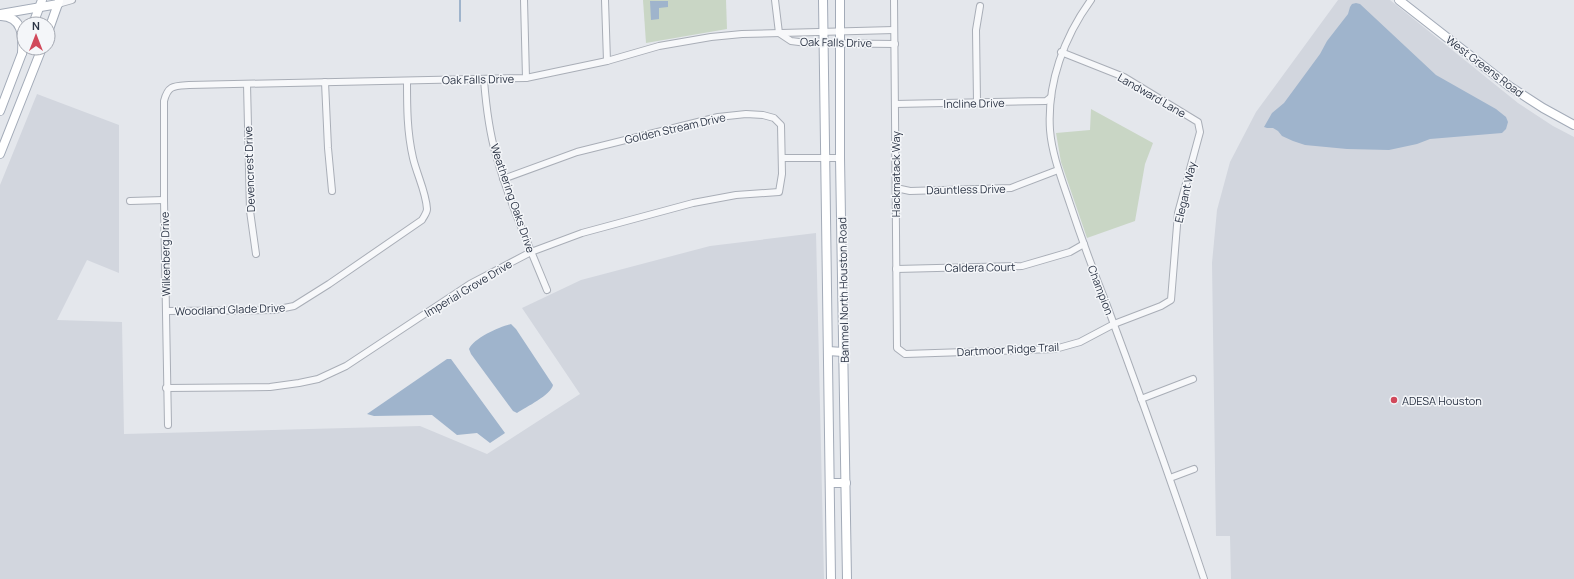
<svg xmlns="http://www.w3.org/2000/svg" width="1574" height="579" viewBox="0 0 1574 579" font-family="Manrope,sans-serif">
<rect width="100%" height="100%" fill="#e4e7ec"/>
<g fill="#d2d6de">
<polygon points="1338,0 1390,0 1518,103 1553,126 1574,137 1574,579 1231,579 1230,536 1216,536 1212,263 1217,210 1230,162 1256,112"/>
<polygon points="37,94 119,125 119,273 87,260 57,320 122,322 124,434 420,426 487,454 580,394 522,308 581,280 710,246 816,233 824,579 0,579 0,185"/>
</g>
<g fill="#c9d6c5">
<polygon points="643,0 726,0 727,29 646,43"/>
<polygon points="1091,109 1153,143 1145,164 1135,221 1087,238 1061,162 1056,133 1090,130"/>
</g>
<g fill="#9fb4cc">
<polygon points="650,1 668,1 668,7 659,8 659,19 651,20"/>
<polygon points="1356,3 1360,4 1436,75 1496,109 1506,117 1508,122 1506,129 1502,133 1430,139 1417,144 1389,150 1347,149 1305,145 1293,141 1282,136 1278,131 1273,128 1267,128 1264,127 1272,113 1284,103 1320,54 1327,41 1348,14 1350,7 1352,4"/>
<path d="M511,324l5,5 37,56c-2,10 -27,22 -36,28l-4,-2 -42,-57 -2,-5c5,-11 30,-22 42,-25z"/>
<polygon points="447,359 451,359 505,433 490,443 477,433 457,435 432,415 374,416 367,414"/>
</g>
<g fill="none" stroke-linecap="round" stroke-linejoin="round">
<polyline stroke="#9fb4cc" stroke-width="2" points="460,0 460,21"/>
<defs>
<g id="minor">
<polyline points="524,0 526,78"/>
<polyline points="605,0 607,61"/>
<polyline points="775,0 779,33"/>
<polyline points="894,0 897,348 905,354 1055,349 1080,342 1114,324 1161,306 1171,300 1178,213 1200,132 1198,122 1124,77 1061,52"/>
<path d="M1091,0c-27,37 -44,83 -41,130 2,25 12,50 20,74 11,33 23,66 36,99 34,91 67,183 98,276"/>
<polyline points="58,4 72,0"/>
<polyline points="779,33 791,41 807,43 895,44"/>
<path d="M484,80c2,25 5,51 12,75 13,46 33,91 51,135"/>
<polyline points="325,82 328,148 332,191"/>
<polyline points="247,84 250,211 256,254"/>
<polyline points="977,102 976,30 980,6"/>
<polyline points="895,104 1046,101 1051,97"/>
<polyline points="782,158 840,158"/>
<polyline points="896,188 910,191 1011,188 1058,170"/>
<polyline points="130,201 164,200"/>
<polyline points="896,269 1022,266 1070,252 1084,244"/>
<path d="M166,311l108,-1 20,-4 35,-22 93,-64c2,-4 5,-7 5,-11 -1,-17 -10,-34 -14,-51 -6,-26 -6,-51 -6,-77"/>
<polyline points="166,388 270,387 299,383 318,379 346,366 470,284 531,252 582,233 693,203 736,195 779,192 782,174 781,125 774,118 763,115 746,114 718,117 577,152 503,179"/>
<polyline points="1141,399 1193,379"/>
<path d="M168,425l-4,-225v-99c4,-16 10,-15 25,-16l337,-7 81,-17 52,-15 52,-9 31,-3 152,-4"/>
<polyline points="1170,478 1194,469"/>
</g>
<g id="major">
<polyline points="823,0 831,579"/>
<polyline points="840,0 840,158 847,579"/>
<polyline points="1399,0 1509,86 1543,108 1574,125"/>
<polyline points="0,14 58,4"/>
<path d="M1,16c22,1 22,20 21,37"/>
<polyline points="33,24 42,0"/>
<polyline points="48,32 59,1"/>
<polyline points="0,111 24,48"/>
<polyline points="0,154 42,48"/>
<polyline points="828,351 843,352"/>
<polyline points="830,483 846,483"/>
</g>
</defs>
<use href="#minor" stroke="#a9aeb7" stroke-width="8"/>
<use href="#major" stroke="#a3abb8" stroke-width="10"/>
<use href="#minor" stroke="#f7f8fa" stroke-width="6"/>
<use href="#major" stroke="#fff" stroke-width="8"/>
</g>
<circle fill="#d1495b" stroke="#f4f6f9" stroke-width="1.5" cx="1394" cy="400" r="4"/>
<g text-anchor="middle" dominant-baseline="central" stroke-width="3" stroke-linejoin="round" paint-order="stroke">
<g font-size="11" fill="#2b3445" stroke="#f4f6f9">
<text transform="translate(836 42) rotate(1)">Oak Falls Drive</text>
<text transform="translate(1485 66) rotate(37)">West Greens Road</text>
<text transform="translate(478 79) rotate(-1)">Oak Falls Drive</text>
<text transform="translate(1152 95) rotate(30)">Landward Lane</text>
<text transform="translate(974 103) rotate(-1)">Incline Drive</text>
<text transform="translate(675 128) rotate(-13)">Golden Stream Drive</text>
<text transform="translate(249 169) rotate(-92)">Devencrest Drive</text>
<text transform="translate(895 174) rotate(-90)">Hackmatack Way</text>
<text transform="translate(966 189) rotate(-1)">Dauntless Drive</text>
<text transform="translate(1185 192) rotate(-77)">Elegant Way</text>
<text transform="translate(513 198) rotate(71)">Weathering Oaks Drive</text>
<text transform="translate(165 254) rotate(-91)">Wilkenberg Drive</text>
<text transform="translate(980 267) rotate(-1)">Caldera Court</text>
<text transform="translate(468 288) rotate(-31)">Imperial Grove Drive</text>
<text transform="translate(843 290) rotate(-91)">Bammel North Houston Road</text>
<text transform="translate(1101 290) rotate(69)">Champion</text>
<text transform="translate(230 309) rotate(-2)">Woodland Glade Drive</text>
<text transform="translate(1008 349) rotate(-3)">Dartmoor Ridge Trail</text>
</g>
<g font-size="11" fill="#2b3445" stroke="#f4f6f9" text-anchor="start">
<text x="1402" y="400">ADESA Houston</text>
</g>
</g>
<g transform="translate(36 36)"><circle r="19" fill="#f4f6f9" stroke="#a4a8b1"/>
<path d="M0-3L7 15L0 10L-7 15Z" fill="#d1495b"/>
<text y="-6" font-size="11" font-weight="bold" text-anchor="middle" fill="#2b3445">N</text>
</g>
</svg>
